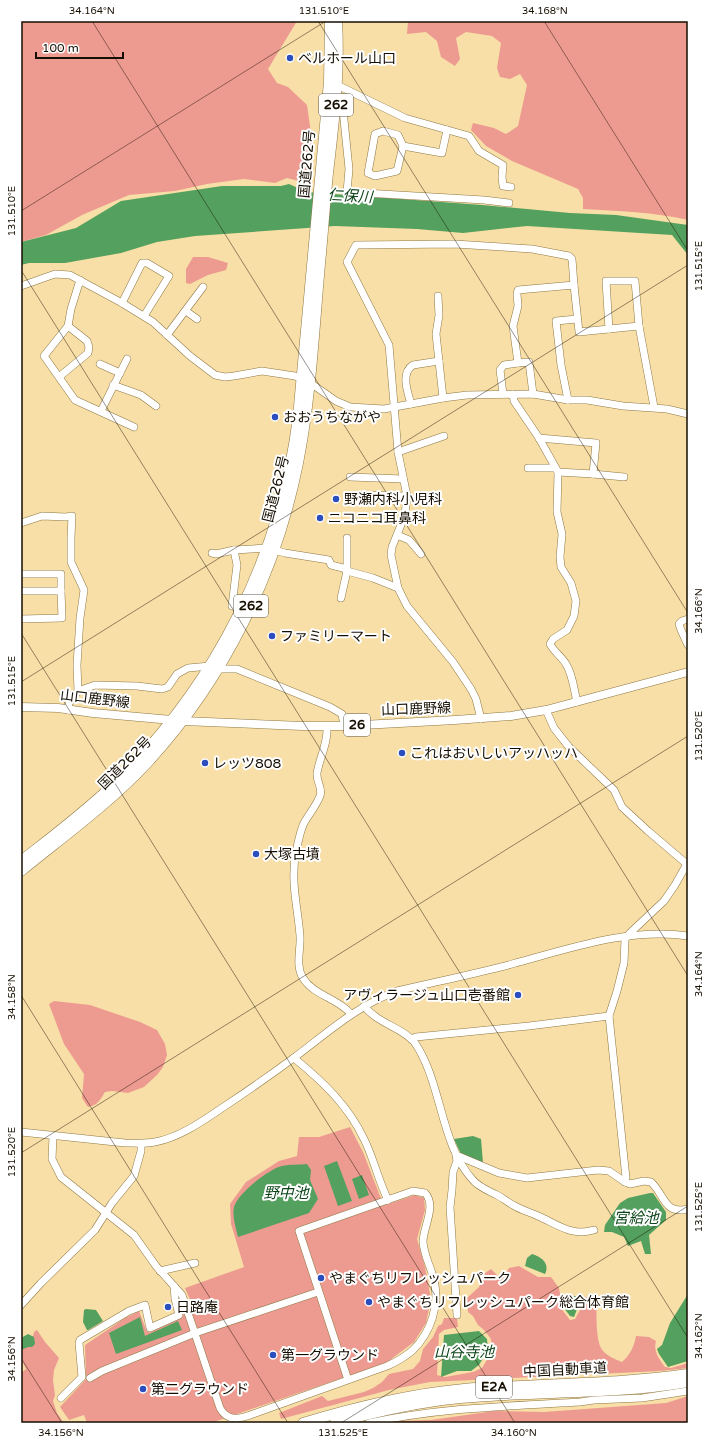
<svg xmlns="http://www.w3.org/2000/svg" width="709" height="1444" viewBox="0 0 709 1444" font-family="'Varela Round','Noto Sans JP',sans-serif">
<rect width="100%" height="100%" fill="#f8dfa7"/>
<g fill="#ed9b91">
<polygon points="21,21 297,21 268,69 277,83 288,87 307,105 312,140 310,184 287,178 275,183 244,179 207,184 175,191 129,195 82,215 46,235 21,242"/>
<path d="M408,21h280v199c-34,-8 -70,-9 -105,-11v-11l-5,-9 -66,-28 -26,-15 -15,-16 2,-7 21,5 12,6 12,-8 9,-41 -7,-11 -10,5 -10,-2 -3,-9 4,-25 -9,-7 -26,-4 -10,6 4,21 -5,7 -14,-9 -4,-16 -11,-9 -19,2z"/>
<polygon points="193,257 208,257 228,263 226,270 208,275 190,284 186,283 186,269"/>
<path d="M54,1001l36,4 50,17 17,8 8,14 2,11 -4,12 -6,8 -13,12 -16,6 -16,-2 -7,1c-4,7 -8,14 -17,15l-6,-9 2,-24 -20,-30 -15,-40z"/>
<polygon points="350,1127 363,1152 380,1196 385,1205 415,1195 424,1198 425,1210 417,1239 425,1267 431,1299 426,1323 414,1342 386,1363 211,1423 87,1423 84,1415 69,1420 60,1407 86,1379 85,1345 125,1318 139,1311 147,1332 194,1309 185,1288 244,1267 231,1224 230,1204 246,1182 279,1161 297,1156 299,1137 319,1137"/>
<path d="M519,1266l19,11h13l8,11 4,23 7,9 5,-1 5,-9v-12l2,-2 13,3 2,4c-1,10 -1,36 4,45 4,7 13,11 21,14 8,-7 12,-15 14,-26l13,1 7,4c-3,10 3,18 9,26l6,1 17,-5v5l-28,3 -230,11 -41,8 -108,29 -2,-6 43,-17 6,5 36,-9 9,-4 9,-6 7,-8 24,-5 7,-8 3,-12 10,-12 5,-11 4,-2 2,-6h13l1,9 -14,3 -5,4 -2,41 8,2 28,-5 9,-4 6,-10 4,-7 -1,-12 -7,-9 -6,-5 -5,-9 -5,-4 -1,-14 12,-11 6,-14 6,-4 8,8h5l5,-9z"/>
<polygon points="37,1330 45,1342 59,1358 54,1370 53,1380 55,1395 53,1401 57,1413 64,1423 21,1423 21,1373 26,1369 21,1359 21,1340 26,1337 33,1336 34,1332"/>
<polygon points="688,1396 688,1423 385,1423 396,1421 431,1420 494,1411 544,1412 666,1403"/>
</g>
<g fill="#54a05e">
<polygon points="289,184 307,192 482,205 570,213 616,215 688,225 688,255 672,235 527,226 463,233 417,229 335,226 195,236 157,242 121,253 65,263 29,263 21,265 21,242 76,228 121,201 222,186 281,186"/>
<polygon points="473,1136 481,1139 483,1163 461,1154 454,1139"/>
<polygon points="337,1161 352,1201 338,1206 324,1166"/>
<path d="M307,1164l4,6 -1,10 8,19 -9,14 -71,24c-2,-9 -6,-21 -4,-30 4,-14 35,-38 48,-41 8,-2 17,-1 25,-2z"/>
<polygon points="362,1175 369,1195 359,1199 352,1179"/>
<polygon points="650,1193 653,1193 666,1212 666,1220 649,1235 651,1254 645,1254 641,1241 628,1246 624,1237 612,1232 604,1232 605,1225 620,1203 628,1198"/>
<path d="M532,1254c10,3 18,10 13,20l-20,-8 2,-8z"/>
<polygon points="688,1294 688,1361 668,1367 659,1354 657,1349 662,1345 670,1323"/>
<polygon points="570,1296 578,1296 579,1304 574,1317 570,1316 564,1308 564,1302"/>
<polygon points="86,1309 96,1310 103,1321 88,1330 87,1330 83,1322 84,1310"/>
<polygon points="140,1317 145,1336 178,1321 182,1330 116,1354 109,1333"/>
<polygon points="479,1331 487,1339 488,1350 479,1365 471,1371 457,1371 441,1377 444,1335"/>
<polygon points="28,1334 34,1337 35,1344 32,1347 28,1347 21,1350 21,1338"/>
</g>
<g fill="none" stroke-linecap="round" stroke-linejoin="round">
<defs>
<g id="minor">
<polyline points="333,83 405,118 469,136 479,151 503,165 502,177 503,186 511,187"/>
<polyline points="336,100 343,110 349,169 347,192 484,200 509,203"/>
<polyline points="403,146 398,135 383,131 375,134 368,173 375,176 397,171 403,146 442,153 447,130"/>
<polyline points="80,280 71,309 68,326 44,356 75,400 134,427"/>
<polyline points="21,286 55,274 70,275 122,303 153,322 190,356 215,375 225,377 234,376 262,371 295,376 309,382 336,401 350,407 384,409 443,398 467,395 533,394 568,400 587,400 623,406 667,409 688,414"/>
<polyline points="438,296 439,315 436,334 443,398"/>
<polyline points="122,303 142,263 147,263 169,276 144,316"/>
<polyline points="186,311 197,319"/>
<polyline points="609,329 606,281 635,281 639,326 654,407"/>
<polyline points="167,335 203,287"/>
<polyline points="100,364 120,373"/>
<polyline points="59,377 88,353 89,347 87,341 68,326"/>
<polyline points="113,385 141,395 156,406"/>
<polyline points="503,394 500,370 504,365 518,363"/>
<path d="M513,394l1,7 25,37 19,34 -1,40 5,22 -2,23 1,10 10,16 5,18 -2,15 -7,14 -14,9 -3,5c4,8 12,13 16,20 7,11 8,26 11,38"/>
<polyline points="533,394 529,362 518,363 513,326 518,306 517,294 518,290 574,285 579,332 639,326"/>
<polyline points="568,400 561,365 556,321 577,319"/>
<path d="M411,404c-3,-11 -11,-31 2,-39l26,-4"/>
<polyline points="101,411 127,359"/>
<polyline points="539,438 596,443 593,474 558,472"/>
<polyline points="398,452 444,436"/>
<polyline points="528,468 555,468"/>
<polyline points="593,474 624,477"/>
<polyline points="350,477 403,479"/>
<polyline points="359,495 407,496"/>
<polyline points="21,523 42,516 66,517 72,516 71,537 71,562 84,590 80,618 77,665 78,691"/>
<polyline points="397,535 409,540 421,554"/>
<polyline points="347,538 347,571 373,578 398,588"/>
<polyline points="234,550 237,565 232,606 242,608"/>
<polyline points="274,550 285,553 329,560 331,565 343,568 347,571 341,598"/>
<polyline points="212,553 216,554 234,550 267,548"/>
<polyline points="21,574 61,574 61,591"/>
<polyline points="21,591 61,591 62,618 21,619"/>
<polyline points="688,619 682,621 679,624 681,630 688,645"/>
<polyline points="218,669 237,669 330,707 342,714 344,726"/>
<polyline points="68,710 69,703 78,691 95,685 137,686 162,689 168,687 177,674 188,668 210,666"/>
<polyline points="546,710 554,728 569,747 614,790 622,807 648,831 688,865"/>
<polyline points="481,719 476,699 471,689 453,662 407,606 398,588 391,555 392,547 405,515 407,496 398,452 389,345 347,262 356,245 455,244 532,249 569,256 572,259 574,285"/>
<path d="M327,726c1,18 -7,30 -10,47 -1,8 6,15 3,23 -4,10 -11,18 -16,27 -4,8 -6,20 -8,29 -6,29 2,56 4,84 1,14 -5,29 3,42 11,18 35,20 48,36"/>
<path d="M364,1006c14,18 40,22 51,37 27,40 25,100 57,136 6,8 17,12 25,16 6,3 10,7 16,10 8,5 16,7 25,11 19,8 34,21 56,14"/>
<polyline points="411,1039 416,1037 529,1026 609,1016"/>
<path d="M294,1058c28,23 54,47 70,81 10,20 14,41 24,61"/>
<path d="M21,1132l104,11c10,0 20,1 30,-1 26,-5 49,-22 70,-36 24,-16 47,-32 70,-49 33,-25 63,-52 102,-66 38,-9 77,-17 115,-27 56,-15 118,-37 176,-28"/>
<path d="M53,1136l-1,23 9,18 73,58 22,31 26,29 38,113c7,14 20,11 33,6l134,-48c9,-4 18,-9 26,-16 18,-18 27,-45 21,-70 -3,-13 -10,-24 -11,-38 0,-15 14,-36 2,-49l-12,-2 -114,40 49,149"/>
<polyline points="625,1182 626,1178 609,1016 617,991 624,963 625,939 630,933 664,901 675,885 688,862"/>
<polyline points="160,1271 195,1263"/>
<polyline points="21,1305 41,1283 95,1230 112,1203 134,1176 141,1151 141,1144"/>
<path d="M457,1315l-7,-108 2,-17 1,-18 4,-11 -1,-6 43,18 28,5 71,-8 11,1 16,11 5,2 14,-3 7,1c14,13 13,33 37,27"/>
<polyline points="90,1378 102,1371 195,1333 318,1292"/>
<polyline points="61,1398 82,1377 79,1343 80,1340 129,1311 145,1305 150,1328 179,1315 175,1299 174,1286"/>
<path d="M369,1423c69,-15 140,-17 211,-21l14,-2 48,-2 46,-7"/>
</g>
<polyline id="major" points="21,707 58,708 93,713 183,721 302,726 344,726 455,720 511,716 546,710 688,672"/>
<g id="highway">
<path d="M21,861c32,-25 64,-49 93,-77 101,-97 167,-228 184,-367l31,-335 1,-61"/>
<path d="M21,871c43,-35 89,-68 127,-109 76,-83 128,-188 150,-299 13,-65 16,-133 22,-199 3,-31 5,-61 8,-91 6,-50 12,-101 9,-152"/>
<path d="M303,1423c53,-16 106,-29 161,-34 19,-2 38,-2 57,-3 56,-3 112,-4 167,-12"/>
<path d="M335,1423c35,-10 71,-18 107,-23 82,-10 165,-4 246,-18"/>
</g>
</defs>
<use href="#minor" stroke="#8f7844" stroke-width="8"/>
<use href="#major" stroke="#8f7844" stroke-width="9"/>
<use href="#highway" stroke="#8f7844" stroke-width="11"/>
<use href="#minor" stroke="#fff" stroke-width="7"/>
<use href="#major" stroke="#fff" stroke-width="8"/>
<use href="#highway" stroke="#fff" stroke-width="10"/>
</g>
<path fill="none" stroke="#160e00" stroke-width="1" stroke-opacity="0.45" d="M92,21l596,955M318,21l370,592M544,21l144,230M21,211l305,-190M21,270l667,1068M21,633l494,790M21,682l667,-417M21,995l267,428M21,1153l667,-417M21,1358l41,65M341,1423l347,-217"/>
<g fill="#2c4dbd" stroke="#fff" stroke-width="1.5">
<circle cx="290" cy="58" r="4"/>
<circle cx="275" cy="417" r="4"/>
<circle cx="336" cy="499" r="4"/>
<circle cx="320" cy="518" r="4"/>
<circle cx="272" cy="636" r="4"/>
<circle cx="402" cy="753" r="4"/>
<circle cx="205" cy="763" r="4"/>
<circle cx="256" cy="854" r="4"/>
<circle cx="518" cy="995" r="4"/>
<circle cx="321" cy="1278" r="4"/>
<circle cx="369" cy="1302" r="4"/>
<circle cx="168" cy="1307" r="4"/>
<circle cx="273" cy="1355" r="4"/>
<circle cx="143" cy="1389" r="4"/>
</g>
<g text-anchor="middle" dominant-baseline="central" stroke-width="4" stroke-linejoin="round" paint-order="stroke">
<g fill="#fff" stroke="#5c564c" stroke-width="1">
<rect x="319" y="94" width="34" height="22" rx="3"/>
<rect x="234" y="595" width="34" height="22" rx="3"/>
<rect x="344" y="714" width="26" height="22" rx="3"/>
<rect x="476" y="1376" width="36" height="22" rx="3"/>
</g>
<g font-size="13" font-weight="bold" fill="#160e00">
<text x="336" y="105">262</text>
<text x="251" y="606">262</text>
<text x="357" y="725">26</text>
<text x="494" y="1387">E2A</text>
</g>
<g font-size="14" fill="#160e00" stroke="#fff" text-anchor="start">
<text x="298" y="58">ベルホール山口</text>
<text x="283" y="417">おおうちながや</text>
<text x="344" y="499">野瀬内科小児科</text>
<text x="328" y="518">ニコニコ耳鼻科</text>
<text x="280" y="636">ファミリーマート</text>
<text x="410" y="753">これはおいしいアッハッハ</text>
<text x="213" y="763">レッツ808</text>
<text x="264" y="854">大塚古墳</text>
<text x="510" y="995" text-anchor="end">アヴィラージュ山口壱番館</text>
<text x="329" y="1278">やまぐちリフレッシュパーク</text>
<text x="377" y="1302">やまぐちリフレッシュパーク総合体育館</text>
<text x="176" y="1307">日路庵</text>
<text x="281" y="1355">第一グラウンド</text>
<text x="151" y="1389">第二グラウンド</text>
</g>
<g font-size="14" fill="#160e00" stroke="#fff">
<text transform="translate(307 164) rotate(-85)">国道262号</text>
<text transform="translate(276 489) rotate(-76)">国道262号</text>
<text transform="translate(95 699) rotate(7)">山口鹿野線</text>
<text transform="translate(416 709) rotate(-2)">山口鹿野線</text>
<text transform="translate(125 763) rotate(-45)">国道262号</text>
<text transform="translate(565 1370) rotate(-3)">中国自動車道</text>
</g>
<g font-size="15" font-style="italic" fill="#0d4519" stroke="#fff">
<text transform="translate(350 196) rotate(3)">仁保川</text>
<text x="286" y="1193">野中池</text>
<text x="636" y="1218">宮給池</text>
<text x="464" y="1352">山谷寺池</text>
</g>
</g>
<rect width="709" height="1444" fill="none" stroke="#ffffff" stroke-width="44"/>
<path d="M36 52v6h87v-6" fill="none" stroke="#160e00" stroke-width="2"/>
<text x="42" y="52" font-size="12" fill="#160e00" stroke="#ffffff" stroke-width="3" paint-order="stroke">100 m</text>
<rect x="22" y="22" width="665" height="1400" fill="none" stroke="#160e00" stroke-width="1.5"/>
<g font-size="10" text-anchor="middle" fill="#160e00">
<text x="92" y="14">34.164°N</text>
<text x="324" y="14">131.510°E</text>
<text x="545" y="14">34.168°N</text>
<text transform="translate(11 211) rotate(-90)" y="4">131.510°E</text>
<text transform="translate(698 266) rotate(-90)" y="4">131.515°E</text>
<text transform="translate(698 611) rotate(-90)" y="4">34.166°N</text>
<text transform="translate(11 681) rotate(-90)" y="4">131.515°E</text>
<text transform="translate(698 736) rotate(-90)" y="4">131.520°E</text>
<text transform="translate(698 974) rotate(-90)" y="4">34.164°N</text>
<text transform="translate(11 997) rotate(-90)" y="4">34.158°N</text>
<text transform="translate(11 1152) rotate(-90)" y="4">131.520°E</text>
<text transform="translate(698 1207) rotate(-90)" y="4">131.525°E</text>
<text transform="translate(698 1336) rotate(-90)" y="4">34.162°N</text>
<text transform="translate(11 1359) rotate(-90)" y="4">34.156°N</text>
<text x="61" y="1436">34.156°N</text>
<text x="343" y="1436">131.525°E</text>
<text x="514" y="1436">34.160°N</text>
</g>
</svg>
